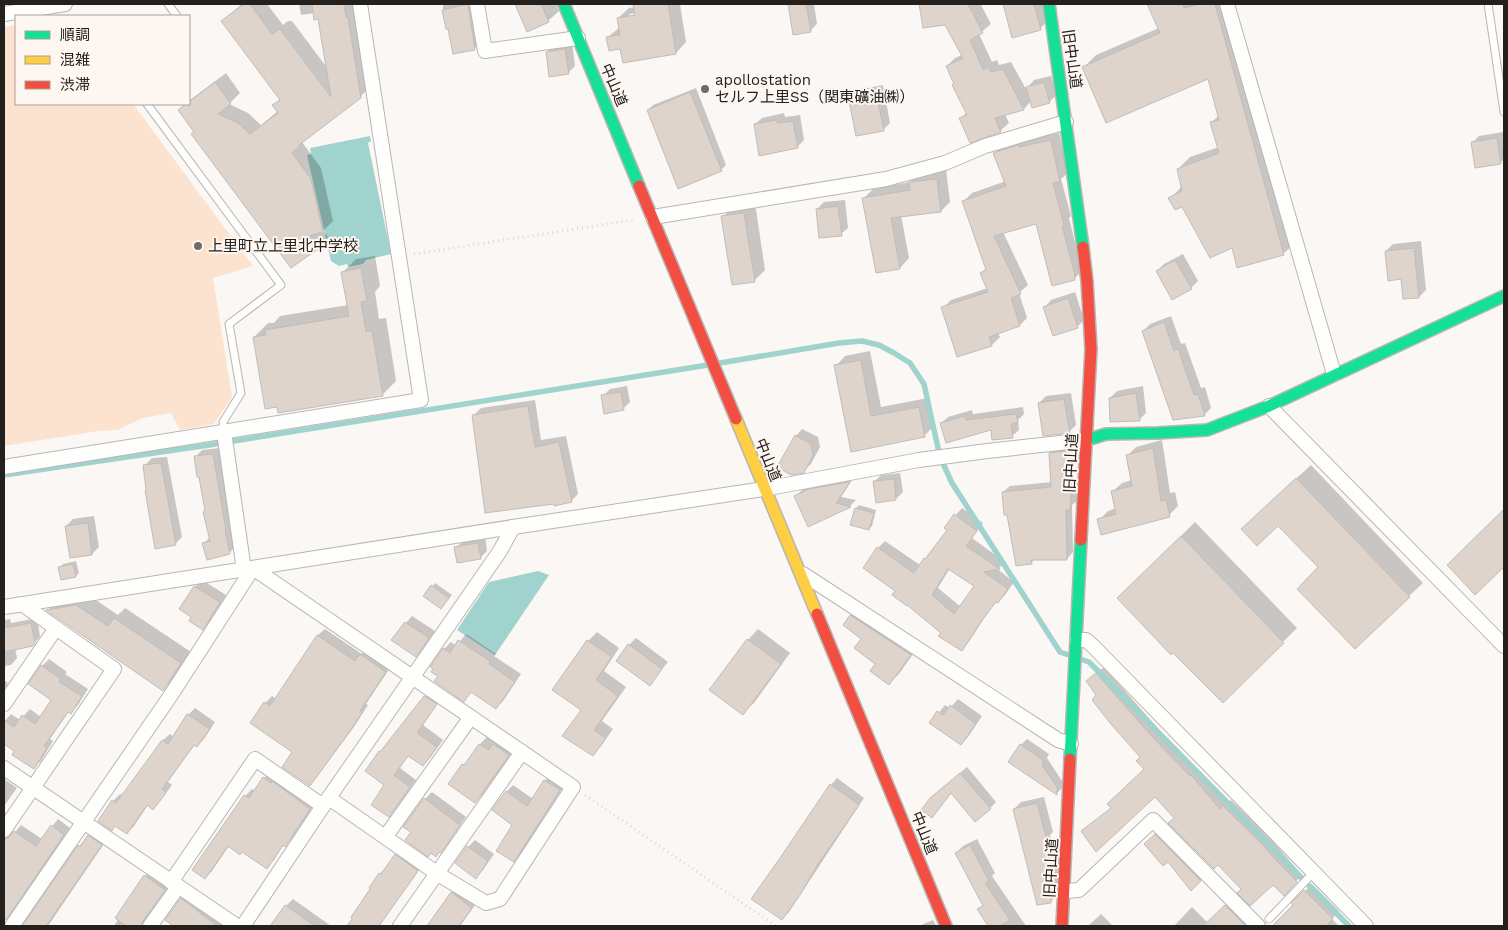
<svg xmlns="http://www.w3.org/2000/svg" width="1508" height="930" viewBox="0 0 1508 930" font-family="'Work Sans','Noto Sans JP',sans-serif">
<rect width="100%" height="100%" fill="#faf7f4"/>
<polygon fill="#fce3d0" points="16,25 16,104 133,104 253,266 213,278 232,397 214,424 180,430 171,413 143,418 118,430 99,431 4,446 4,27"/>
<g fill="#a1d3ce">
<polygon points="370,136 371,141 368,143 391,254 366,260 363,264 348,267 347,264 339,266 331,261 307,155 311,154 310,148"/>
<polygon points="538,571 549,575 495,655 457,630 489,582"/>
</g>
<g fill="#0003" fill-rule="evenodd">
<polygon points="242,4 267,4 283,25 288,21 292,21 328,69 320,18 315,13 301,15 299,4 356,4 370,87 360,97 302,142 321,168 333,221 323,231 328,237 318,248 291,267 180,110 186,104 189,104 190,100 226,73 240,93 229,104 248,113 261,125 278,111 274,105 280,99 222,21"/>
<polygon points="443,4 481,4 486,37 474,49 443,10"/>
<polygon points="517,4 556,4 559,11 548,21 528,30"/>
<path d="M634,4h46l6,38 -10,11 -55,-5 -13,-11 12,-10 -2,-9 11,-10 6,-1zM641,13v2l-12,2v-3z"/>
<polygon points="789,4 814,4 817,24 810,31 794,33"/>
<polygon points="920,4 983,4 981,5 991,24 979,34 992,62 997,60 999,65 1011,62 1026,89 1034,80 1051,76 1057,95 1050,101 1032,106 1031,101 1024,109 1005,114 1009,123 1000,131 961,118 967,112 947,66 955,58 962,55 946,24 924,27"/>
<polygon points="1004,4 1044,4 1048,20 1040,29 1013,36"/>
<polygon points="1148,4 1231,4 1296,242 1283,254 1233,246 1183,205 1170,199 1182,186 1178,169 1190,157 1219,147 1212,122 1219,115 1208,77 1084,67 1096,55 1159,28"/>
<polygon points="572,43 575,66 568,73 547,52 554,45"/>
<polygon points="883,85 890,123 883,130 850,96 857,90"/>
<polygon points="696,88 726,165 721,170 648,110 653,105"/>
<polygon points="784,113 785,117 800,115 804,140 797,147 755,124 762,118"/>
<polygon points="1503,132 1504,159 1500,163 1472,143 1479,136"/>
<polygon points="1059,133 1068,173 1061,179 1071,216 1069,218 1082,271 1074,279 1037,223 1003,232 1028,285 1019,293 1027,318 1020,325 998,333 1000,337 992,345 958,356 943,308 951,300 988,288 981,273 987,268 964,201 972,193 1006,181 995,153 1002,145"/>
<polygon points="946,170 950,202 941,211 901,215 909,258 900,268 863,199 873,189 910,182 919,173"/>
<polygon points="845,200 848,228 841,234 817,209 824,202"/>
<polygon points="755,203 765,270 755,280 723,217 733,206"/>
<polygon points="1421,241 1426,290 1419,297 1402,278 1386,251 1393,244"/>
<polygon points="1183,254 1198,281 1191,288 1157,271 1164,264"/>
<polygon points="375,256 380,286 375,292 379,319 386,318 396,381 382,395 278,406 254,337 268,323 274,323 280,316 348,305 343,272 356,259"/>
<polygon points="1075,292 1084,320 1077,327 1045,307 1051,300"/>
<polygon points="1171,316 1181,344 1185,343 1201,388 1205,387 1211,408 1204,415 1143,331 1150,324"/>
<polygon points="870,351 881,407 928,398 934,426 924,436 852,451 836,366 845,356"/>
<polygon points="627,386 630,402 623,409 603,396 610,389"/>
<polygon points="1143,386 1146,413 1139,420 1110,398 1117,391"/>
<polygon points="1071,393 1076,425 1069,432 1039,403 1046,396"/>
<polygon points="535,400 541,440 566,436 578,494 571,501 474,415 481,408"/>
<polygon points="1023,407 1024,414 1018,420 1019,430 1012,436 992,428 941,423 948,417 972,410 973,414"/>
<polygon points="802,429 818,437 820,447 811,464 803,471 796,436"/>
<polygon points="1162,440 1170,493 1175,492 1178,506 1169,515 1099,520 1108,511 1116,508 1112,492 1122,483 1132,480 1127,456 1136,447"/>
<polygon points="1072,445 1074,485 1077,486 1076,502 1072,505 1073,552 1067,559 1035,559 1031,563 1003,492 1010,486 1052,482 1051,453 1057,447"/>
<polygon points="220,448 237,546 230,552 208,558 204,543 210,537 195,457 202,450"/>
<polygon points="167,457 182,537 175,544 145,465 152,458"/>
<polygon points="1311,465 1423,583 1409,596 1320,567 1278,524 1256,515"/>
<polygon points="900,473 903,492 896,499 874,482 881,475"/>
<polygon points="854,477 841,497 856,500 850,506 809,525 796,496 802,490 816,484"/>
<polygon points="859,505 876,510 872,526 869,529 856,508"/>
<path d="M962,508l21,15 -11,15 33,24 -6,6h-3l18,14 -9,13 -7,7 -1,-1 -8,10 -21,32 -7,7 -64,-59 -33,-23 14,-20 7,-7 35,24 29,-35 -4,-3zM950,568l26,18 -15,21 -23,-19z"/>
<polygon points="1504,511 1504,565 1475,593 1448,565"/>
<polygon points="94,516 99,547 92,554 66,526 73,519"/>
<polygon points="1195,522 1297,628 1223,701 1118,598"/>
<polygon points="485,536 487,551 481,557 456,548 463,541"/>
<polygon points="76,561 79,573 76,576 60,567 63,564"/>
<polygon points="202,580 226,595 209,622 202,628 193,617 181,609 195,587"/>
<polygon points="435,583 452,595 444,604 425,596"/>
<polygon points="87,594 118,615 125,608 191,652 173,679 163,690 48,610 58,600"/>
<polygon points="861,606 920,644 899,674 889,683 862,638 851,616"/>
<polygon points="412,616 435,631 422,649 415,656 406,623"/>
<polygon points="37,618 40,636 39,638 32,645 15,648 17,658 11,665 4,666 4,620 10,619 11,623"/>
<polygon points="325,629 362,654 368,648 392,665 366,704 368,705 354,727 316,778 310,785 293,752 265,703 272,696 276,699 318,635"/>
<polygon points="758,629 790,653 754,703 743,713 748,640"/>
<polygon points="597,632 619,648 604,671 626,687 602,721 613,729 601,746 592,755 582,709 588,641"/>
<polygon points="466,634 496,654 494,656 521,674 503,701 496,708 472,691 464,700 439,676 435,669 444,649 451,642 456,646"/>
<polygon points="636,638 668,662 650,684 629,645"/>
<polygon points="49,659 67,672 65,674 88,689 78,705 71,712 69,711 50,739 53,741 41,761 34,767 16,751 4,743 4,722 11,714 20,720 30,709 41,717 52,700 42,666"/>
<polygon points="1104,667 1163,734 1198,771 1199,770 1228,803 1231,800 1270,838 1302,875 1284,894 1273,883 1243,889 1155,796 1083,831 1112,807 1145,769 1142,757 1098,695 1095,674"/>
<polygon points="4,680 8,683 4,691"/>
<polygon points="431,690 442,697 423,725 443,740 430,758 423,765 409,755 400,768 416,780 395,809 389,816 386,784 379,752 387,746"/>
<polygon points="958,699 982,716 968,737 961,744 931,722 945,705 950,708"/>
<polygon points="195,708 215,722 204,739 197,746 195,744 168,782 172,785 160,801 153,808 148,805 134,826 127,833 116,825 99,821 113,801 120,794 123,796 163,740 170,734 174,737 188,715"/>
<polygon points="487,737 496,743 501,738 515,748 482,795 475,802 463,765 470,758 480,744"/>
<polygon points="1027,739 1049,754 1047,758 1062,781 1062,788 1057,793 1021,745"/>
<polygon points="967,767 996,802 990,808 952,792 932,816 938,792"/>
<polygon points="271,771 316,802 292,838 284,844 274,860 267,867 243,851 229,846 212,871 205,878 245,796 252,789 255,791 264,778"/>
<polygon points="551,774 566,783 520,854 513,860 513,825 507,791 513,785 533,799 545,781"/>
<polygon points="837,778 864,798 789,912 782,918 781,859 831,785"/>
<polygon points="4,779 17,788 4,806"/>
<polygon points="432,792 466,817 447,844 440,851 405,827 425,799"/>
<polygon points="1044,797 1053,832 1050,835 1059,877 1058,894 1051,901 1014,809 1021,802"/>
<polygon points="58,819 70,828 12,912 6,918 4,917 4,828 10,833 15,832 21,825 42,839"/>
<polygon points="1163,828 1207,874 1191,889 1153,837"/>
<polygon points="96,829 108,838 48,926 24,926 79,846"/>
<polygon points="977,839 995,873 992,876 1026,926 990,926 979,910 984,905 956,853 963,846"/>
<polygon points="475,840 494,854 483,870 476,877 468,847"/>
<polygon points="403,848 424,863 379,926 348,926 380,874"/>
<polygon points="152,869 171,883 149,913 148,919 143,926 114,926 145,876"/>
<polygon points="1312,884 1339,911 1332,919 1339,926 1274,926 1295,905 1293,903"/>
<polygon points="459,886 478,901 460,926 428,926 452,893"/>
<polygon points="188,892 236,926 175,926 167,920 182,899"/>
<polygon points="293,899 331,926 272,926 286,906"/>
<polygon points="1232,899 1251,918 1243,926 1174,926 1192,907 1208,923"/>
<polygon points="1101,914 1113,926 1088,926"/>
<polygon points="933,920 936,926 919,926"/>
</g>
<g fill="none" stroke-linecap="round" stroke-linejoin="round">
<g stroke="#a1d3ce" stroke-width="5.5">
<polyline points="720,363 839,343 862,341 879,345 894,353 910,363 924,384 940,457 952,483 1060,652 1089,662 1349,926"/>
<polyline points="4,475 209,445 708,365"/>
</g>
</g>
<g fill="#ded4cc" stroke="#c0bdba" fill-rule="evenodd">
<polygon points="244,4 250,4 272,34 280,29 331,97 318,19 314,20 312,4 344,4 346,17 348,17 361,98 299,145 300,146 292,153 311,179 323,232 309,236 318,249 291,268 191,134 194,132 178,110 186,104 189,104 189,102 215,82 231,104 218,114 238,123 250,134 278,113 272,105 280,100 221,21"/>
<polygon points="468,4 475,50 453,54 448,29 446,29 442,10"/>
<polygon points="515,4 541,4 549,22 527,32"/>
<polygon points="633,4 668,4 676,54 623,63 620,49 609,51 606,37 620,35 617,18 635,15"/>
<polygon points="788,4 806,4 811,32 793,35"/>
<polygon points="919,4 968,4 983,33 970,40 983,70 988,67 991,72 1003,69 1024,110 995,118 1001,132 970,143 959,118 967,115 952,85 954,84 946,66 963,58 945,25 923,28"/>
<polygon points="1003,4 1034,4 1041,30 1012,38"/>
<polygon points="1147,4 1182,4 1184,8 1199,4 1215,4 1284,255 1237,268 1232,248 1210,258 1182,207 1175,210 1168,198 1182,191 1177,169 1219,153 1210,122 1219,120 1208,79 1106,123 1082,67 1160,33"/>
<polygon points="565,49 569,74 549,77 546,52"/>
<polygon points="1044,82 1050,103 1032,108 1026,87"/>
<polygon points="876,91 884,131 856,136 848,96"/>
<polygon points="690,92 722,171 678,189 647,110"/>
<polygon points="777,120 778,123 793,121 798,148 759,156 754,124"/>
<polygon points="1497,138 1501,164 1475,168 1471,142"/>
<polygon points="1051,140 1060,182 1053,183 1064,225 1062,226 1074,271 1075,280 1052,286 1036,224 994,236 1021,294 1011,298 1020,326 989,337 992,346 957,357 941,307 988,292 980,273 986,270 962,201 1006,186 993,153 1018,145 1019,147"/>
<polygon points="937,179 941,212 891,218 900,269 876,273 862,198 910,190 909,182"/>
<polygon points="838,206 842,236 819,238 816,209"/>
<polygon points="744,213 755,282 732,285 721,216"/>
<polygon points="1414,248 1419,298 1403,299 1401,279 1388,281 1385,251"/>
<polygon points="1175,260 1192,289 1172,300 1156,271"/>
<polygon points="361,268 367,301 361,302 366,332 372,331 383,396 278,413 277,407 265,409 253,337 266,335 265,330 349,316 341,272"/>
<polygon points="1068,298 1078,328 1053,336 1043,307"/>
<polygon points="1164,322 1174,351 1178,349 1194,395 1198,394 1205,416 1173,420 1142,331"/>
<polygon points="861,360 871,416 919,407 925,437 851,452 834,365"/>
<polygon points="621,392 624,410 604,414 601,395"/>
<polygon points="1136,393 1140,421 1110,422 1109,398"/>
<polygon points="1064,399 1070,433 1043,436 1038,403"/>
<polygon points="528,406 535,447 559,442 572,502 554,506 554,504 485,513 472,415"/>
<polygon points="1016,414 1018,422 1011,424 1013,438 992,440 991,430 946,443 940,423 965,416 966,420"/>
<polygon points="795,435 811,444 813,455 804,473 791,475 777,467"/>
<polygon points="1153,448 1161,501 1166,500 1170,517 1101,535 1097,519 1116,514 1111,491 1132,486 1126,455"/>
<polygon points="1066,451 1068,492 1071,492 1070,510 1066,510 1067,560 1031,560 1032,564 1016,566 1007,515 1004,515 1002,492 1051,487 1049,453"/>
<polygon points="213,454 226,531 225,531 230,554 207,560 202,543 210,541 203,512 205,511 199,477 197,477 194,456"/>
<polygon points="161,463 176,545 155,549 145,490 146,489 143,465"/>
<polygon points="1296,478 1410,597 1355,649 1297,589 1318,567 1278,526 1257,546 1241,529"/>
<polygon points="894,479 896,500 876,503 873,481"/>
<polygon points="849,482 850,482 836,503 851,507 808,527 794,496 809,489"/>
<polygon points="855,508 874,513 869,530 850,525"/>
<polygon points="1504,509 1504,567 1475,595 1447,565"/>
<path d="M954,514l23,17 -11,15 34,23 -16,3 24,17 -10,14 -2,-1 -14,18 -20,31 -24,-15 3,-3 -34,-28v1l-15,-11 3,-4 -32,-23 14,-21 37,26 10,-15 1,1 22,-29 -3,-2zM948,569l26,17 -20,28 -22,-19z"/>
<polygon points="88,523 92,555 70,558 65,526"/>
<polygon points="1181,536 1284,643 1223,703 1173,653 1171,655 1117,598"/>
<polygon points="478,543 481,559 457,563 454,547"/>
<polygon points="73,564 76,577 61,580 58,567"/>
<polygon points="431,585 449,598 441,609 423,596"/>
<polygon points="194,586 220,602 203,630 189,621 191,617 179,609"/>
<polygon points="76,605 108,626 114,618 181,663 163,691 46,610"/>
<polygon points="850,615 911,655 889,685 870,671 875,664 854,648 861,639 843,625"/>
<polygon points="405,622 429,638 416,657 391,640"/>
<polygon points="31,623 35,643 33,646 4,652 4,628"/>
<polygon points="317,635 355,661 360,654 386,672 360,711 362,713 347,735 310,786 282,767 292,752 250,723 264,702 270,706"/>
<polygon points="747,639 781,664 743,715 709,690"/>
<polygon points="458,640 490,661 489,664 515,682 496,709 471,692 464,702 434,681 438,676 431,672 433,669 430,667 443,648 450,653"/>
<polygon points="587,640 612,657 596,680 618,696 594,730 606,738 593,756 562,736 581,710 552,690"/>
<polygon points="628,644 662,669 650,686 616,661"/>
<polygon points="41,665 61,679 59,682 82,696 71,714 68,712 44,746 47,748 34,769 12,755 14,751 4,744 4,720 14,727 22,715 35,724 51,700 28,684"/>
<polygon points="1096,673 1156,741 1190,776 1191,775 1220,809 1223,806 1264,846 1264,847 1296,881 1297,882 1284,896 1273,885 1250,906 1237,893 1241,889 1218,865 1214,869 1168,823 1174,818 1155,797 1096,852 1081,831 1111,808 1107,804 1144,769 1136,761 1140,757 1110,723 1092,700 1096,695 1086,681"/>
<polygon points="424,696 437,704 417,733 437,747 423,766 408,756 394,775 410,787 389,817 371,805 384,785 365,771 379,751 380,752"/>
<polygon points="950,705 976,724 961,745 929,723 937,711 943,715"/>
<polygon points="187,714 210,729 197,747 194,745 162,789 166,793 153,810 147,805 127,834 115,826 112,831 98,821 112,800 116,803 162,740 168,744"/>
<polygon points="479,744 489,750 493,744 509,755 475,803 448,784 462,764 464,765"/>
<polygon points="1020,744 1044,761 1042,765 1057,787 1057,795 1008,762"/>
<polygon points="960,773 991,809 975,822 951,793 932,818 921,810 930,798"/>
<polygon points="263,777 271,783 272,781 310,809 285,847 283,845 267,869 242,852 240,855 228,846 205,879 192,870 244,795 249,798"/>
<polygon points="544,780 560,790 514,862 496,851 512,825 492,810 506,791 527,806"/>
<polygon points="830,784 859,805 818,864 800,895 782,920 751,899 780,858"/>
<polygon points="424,798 460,825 441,853 439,852 436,857 431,853 428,857 405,840 411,832 403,827"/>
<polygon points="1037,803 1047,840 1044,841 1052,884 1051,903 1037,905 1013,809"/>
<polygon points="51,825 64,835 6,920 4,918 4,839 8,838 14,831 36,846"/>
<polygon points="1155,834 1201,881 1191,891 1168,862 1163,866 1144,844"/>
<polygon points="88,835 102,845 46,926 22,926 78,845 80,847"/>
<polygon points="970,845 989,881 985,883 1010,920 1000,926 988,926 977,909 983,906 955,853"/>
<polygon points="467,846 488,861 476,879 455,863"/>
<polygon points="395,854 418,871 379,926 347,926 352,919 351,917 370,889 369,888 379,873 381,874"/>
<polygon points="144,875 165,890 143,921 141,926 126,926 115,918"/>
<polygon points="1304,890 1333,919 1326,926 1272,926 1293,905 1291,903"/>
<polygon points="451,892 472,908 459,926 427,926"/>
<polygon points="181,898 217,926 173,926 165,920"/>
<polygon points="285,905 315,926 270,926"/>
<polygon points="1225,905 1246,926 1203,926"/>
</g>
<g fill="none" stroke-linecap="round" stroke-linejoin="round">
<defs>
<g id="lane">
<polyline points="168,4 177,16"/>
<polyline points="1488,4 1504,112"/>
<polyline points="147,104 281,285 229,324 241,393 223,422 224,432"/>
<polyline points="1269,919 1314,872"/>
</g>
<g id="street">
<polyline points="477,4 485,51 578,38"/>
<polyline points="1227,4 1334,374"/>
<polyline points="4,14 65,4"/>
<polyline points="653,217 886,179 945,163 985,146 1066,122"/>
<polyline points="1269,406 1504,646"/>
<polyline points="224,432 244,570"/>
<polyline points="4,467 421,400 360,4"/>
<polyline points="803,574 1058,740 1071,744"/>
<polyline points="4,607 513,527 764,489 919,460 987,451 1087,440"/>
<polyline points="1077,640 1086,640 1093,646 1366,926"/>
<polyline points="4,704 56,628"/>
<polyline points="4,768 237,926"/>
<polyline points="4,830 114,669 22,604"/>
<polyline points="386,836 471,717"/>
<polyline points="171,882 255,759 323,806"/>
<polyline points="1065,891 1079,890 1153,820 1258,926"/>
<polyline points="12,926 171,695 253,568 573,787 500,899 486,903 438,874 329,798"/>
<polyline points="150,926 178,887"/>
<polyline points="243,926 323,806 500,551 513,527"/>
<polyline points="400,926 522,752"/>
</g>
<g id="fast">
<polyline points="564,4 639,186"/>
<polyline points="1049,4 1083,247"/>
<polyline points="1087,440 1106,434 1158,433 1207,430 1269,406 1504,296"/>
<polyline points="1070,759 1081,540"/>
</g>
<polyline id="slow" points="736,419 817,614"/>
<g id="jam">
<polyline points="639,186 736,419"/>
<polyline points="1081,540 1091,349 1087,281 1083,247"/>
<polyline points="817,614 946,926"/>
<polyline points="1062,926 1070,759"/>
</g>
</defs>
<use href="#lane" stroke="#b9b6b3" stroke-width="9"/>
<use href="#street" stroke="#b9b6b3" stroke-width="16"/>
<use href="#fast" stroke="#b9b6b3" stroke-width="14"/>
<use href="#slow" stroke="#b9b6b3" stroke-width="14"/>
<use href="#jam" stroke="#b9b6b3" stroke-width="14"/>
<g stroke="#dad8d7" stroke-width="3" stroke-dasharray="1 4" stroke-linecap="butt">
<polyline points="414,254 633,220"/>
<polyline points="585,795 776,926"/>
</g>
<use href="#lane" stroke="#fefefd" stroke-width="7"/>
<use href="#street" stroke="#fefefd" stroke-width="14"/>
<use href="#fast" stroke="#16e098" stroke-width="11"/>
<use href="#slow" stroke="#ffcf43" stroke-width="11"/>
<use href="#jam" stroke="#f24e42" stroke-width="11"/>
</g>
<g fill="#6e6b68" stroke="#fef6f0" stroke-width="2">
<circle cx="705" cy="89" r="5"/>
<circle cx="198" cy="246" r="5"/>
</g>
<g text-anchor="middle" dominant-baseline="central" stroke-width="4" stroke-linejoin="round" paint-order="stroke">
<g font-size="15" fill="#23201d" stroke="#fef6f0">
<text transform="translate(1072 59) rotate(82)">旧中山道</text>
<text transform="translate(614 85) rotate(67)">中山道</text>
<text transform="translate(768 460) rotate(68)">中山道</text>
<text transform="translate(1071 463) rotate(-87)">旧中山道</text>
<text transform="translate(924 833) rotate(68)">中山道</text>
<text transform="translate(1051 868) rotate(-87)">旧中山道</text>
</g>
<g font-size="15" fill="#23201d" stroke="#fef6f0" text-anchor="start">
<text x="715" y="80">apollostation<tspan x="715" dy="17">セルフ上里SS（関東礦油㈱）</tspan></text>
<text x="208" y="246">上里町立上里北中学校</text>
</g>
</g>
<rect width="1508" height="930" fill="none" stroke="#23201d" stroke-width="10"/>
<rect x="15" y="15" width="175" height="90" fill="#fef6f0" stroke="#a6a09c"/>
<rect x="25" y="31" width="25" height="8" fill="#16e098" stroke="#a6a09c"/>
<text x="60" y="40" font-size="15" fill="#23201d">順調</text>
<rect x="25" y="56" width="25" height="8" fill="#ffcf43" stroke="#a6a09c"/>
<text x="60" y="65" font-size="15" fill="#23201d">混雑</text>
<rect x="25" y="81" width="25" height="8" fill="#f24e42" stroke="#a6a09c"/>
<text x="60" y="90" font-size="15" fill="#23201d">渋滞</text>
</svg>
